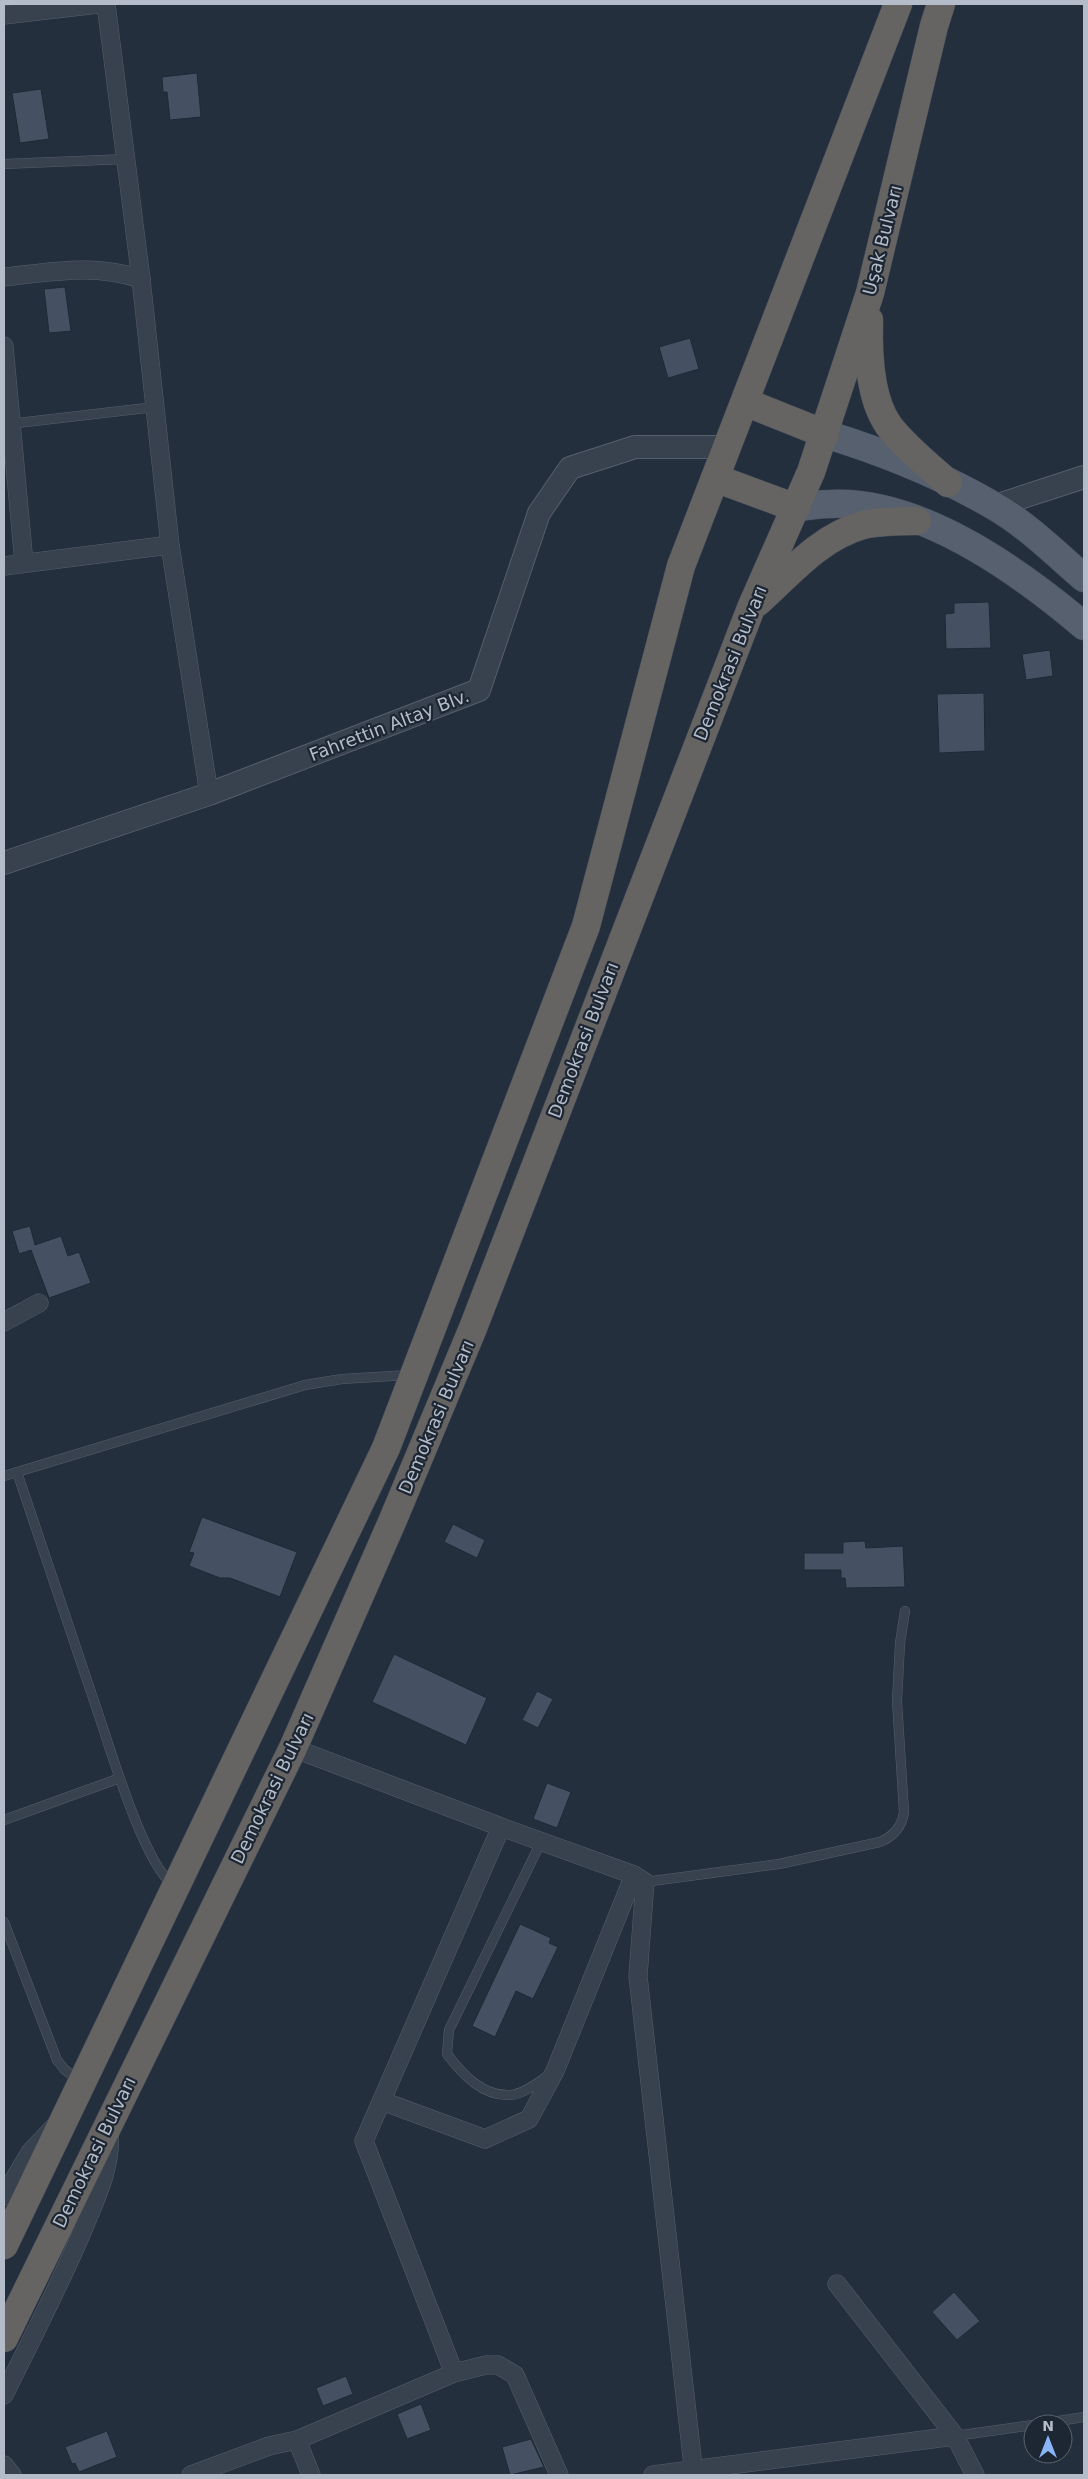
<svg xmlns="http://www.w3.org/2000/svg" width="1088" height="2479" viewBox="0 0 1088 2479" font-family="'DejaVu Sans',sans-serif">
<rect width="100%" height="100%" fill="#242f3e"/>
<g fill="#455162" stroke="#1f2835">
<polygon points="197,73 201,117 170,120 167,92 163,92 162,77"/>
<polygon points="41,89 49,139 20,143 12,93"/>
<polygon points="65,287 71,331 49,333 44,289"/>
<polygon points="690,338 699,369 668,378 659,347"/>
<polygon points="989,602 991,648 946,649 945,614 954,613 954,603"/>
<polygon points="1050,650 1053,676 1026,680 1022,654"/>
<polygon points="984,693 985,751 939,753 937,694"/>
<polygon points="30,1226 35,1245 61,1236 68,1256 79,1252 91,1283 49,1298 31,1250 19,1254 12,1231"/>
<polygon points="202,1517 297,1552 280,1597 230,1578 220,1578 189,1566 194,1553 189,1552"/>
<polygon points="453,1524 485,1540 477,1558 444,1542"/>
<polygon points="865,1541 866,1548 903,1546 905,1587 846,1588 845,1578 841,1578 841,1570 804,1570 804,1553 843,1553 843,1542"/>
<polygon points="394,1654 487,1698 466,1745 372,1702"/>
<polygon points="537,1691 553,1699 538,1728 522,1720"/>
<polygon points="547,1783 571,1792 557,1828 533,1819"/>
<polygon points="520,1924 551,1938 549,1943 558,1947 533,1999 516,1991 495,2037 472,2026"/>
<polygon points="954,2292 980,2321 957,2340 932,2312"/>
<polygon points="346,2376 353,2394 323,2406 316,2388"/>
<polygon points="421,2404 431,2430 407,2439 397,2414"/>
<polygon points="107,2431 117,2457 79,2472 75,2463 72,2464 65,2447"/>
<polygon points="531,2439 544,2467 510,2475 502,2447"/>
</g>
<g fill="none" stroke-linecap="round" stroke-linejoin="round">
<defs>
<g id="service">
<polyline points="4,164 126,159"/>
<polyline points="9,424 155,407"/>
<path d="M17,1472c26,77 52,154 78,232 14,40 47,156 77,180"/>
<polyline points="4,1476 305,1385 342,1379 409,1375"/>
<polyline points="4,1820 120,1778"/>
<path d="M541,1842l-92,188 -2,24c15,20 36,43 64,41 13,-1 28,-13 38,-20"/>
<path d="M645,1882l134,-18 101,-22c14,-6 22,-15 24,-30l-7,-111 3,-58 5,-32"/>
<polyline points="4,1922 57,2060 64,2069 79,2081"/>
<polyline points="1039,2424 1084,2417"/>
<polyline points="955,2436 1033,2425"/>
</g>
<g id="minor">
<polyline points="106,4 141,279 170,545 209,794"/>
<polyline points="4,15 99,4"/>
<path d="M4,277c47,-5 91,-14 137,2"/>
<polyline points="4,346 24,563"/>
<polyline points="4,566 170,545"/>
<polyline points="4,1322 39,1303"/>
<polyline points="293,1748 501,1827 634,1875 645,1882 638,1976 694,2475"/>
<polyline points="382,2101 485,2139 529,2119 555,2071 634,1875"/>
<polyline points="4,2196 31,2151 54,2127"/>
<polyline points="837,2284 955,2436"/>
<polyline points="454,2373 364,2141 501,1827"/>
<path d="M4,2395c28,-57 57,-112 81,-170 12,-29 27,-60 24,-92"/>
<polyline points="297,2440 311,2475"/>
<polyline points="4,2465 12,2475"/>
<polyline points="191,2475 269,2446 297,2440 454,2373 486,2365 498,2365 515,2375 559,2475"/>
<polyline points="653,2475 955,2436 975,2475"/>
</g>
<g id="tertiary">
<polyline points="995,506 1084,477"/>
<polyline points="4,863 209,794 479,690 539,513 570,468 635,447 727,447"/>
</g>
<g id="primary">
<path d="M825,434c59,18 116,41 169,72 33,19 61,47 90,72"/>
<path d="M796,508c11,-2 23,-4 34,-4 90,-5 189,67 254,122"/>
</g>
<g id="trunk">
<path d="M869,320c-1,33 0,78 20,106 16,21 39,39 59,57"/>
<polyline points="745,402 825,434"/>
<polyline points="715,478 796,508"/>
<path d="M758,602c32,-29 62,-65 105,-77 18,-4 36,-4 54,-4"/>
<polyline points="4,2245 386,1448 586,926 681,566 898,4"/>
<polyline points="4,2338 293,1748 392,1522 473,1328 751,608 811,472 870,293 934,26 941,4"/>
</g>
</defs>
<use href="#service" stroke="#565f6c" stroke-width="10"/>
<use href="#minor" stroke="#565f6c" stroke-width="19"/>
<use href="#tertiary" stroke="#565f6c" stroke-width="24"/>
<use href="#primary" stroke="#414a57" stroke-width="29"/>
<use href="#trunk" stroke="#434c59" stroke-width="29"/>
<use href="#service" stroke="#38414e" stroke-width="9"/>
<use href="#minor" stroke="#38414e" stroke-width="18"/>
<use href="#tertiary" stroke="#38414e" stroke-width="22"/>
<use href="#primary" stroke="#56606e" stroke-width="28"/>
<use href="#trunk" stroke="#656462" stroke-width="28"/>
</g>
<g text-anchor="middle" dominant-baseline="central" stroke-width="4.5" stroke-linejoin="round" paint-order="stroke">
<g font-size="18" fill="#b4bcc9" stroke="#1d2633">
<text transform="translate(882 240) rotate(-76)">Uşak Bulvarı</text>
<text transform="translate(730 663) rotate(-68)">Demokrasi Bulvarı</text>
<text transform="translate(389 725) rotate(-21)">Fahrettin Altay Blv.</text>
<text transform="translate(583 1040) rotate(-69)">Demokrasi Bulvarı</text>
<text transform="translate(436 1417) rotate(-67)">Demokrasi Bulvarı</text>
<text transform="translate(272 1788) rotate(-64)">Demokrasi Bulvarı</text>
<text transform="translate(94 2152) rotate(-64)">Demokrasi Bulvarı</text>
</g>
</g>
<rect width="1088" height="2479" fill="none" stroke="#b4bcc9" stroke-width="10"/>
<g transform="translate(1048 2439)"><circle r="24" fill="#1d2633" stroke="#59626f"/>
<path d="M0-4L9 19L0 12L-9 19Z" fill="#8ab4f8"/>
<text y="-8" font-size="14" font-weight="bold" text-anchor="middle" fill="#b4bcc9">N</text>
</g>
</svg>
